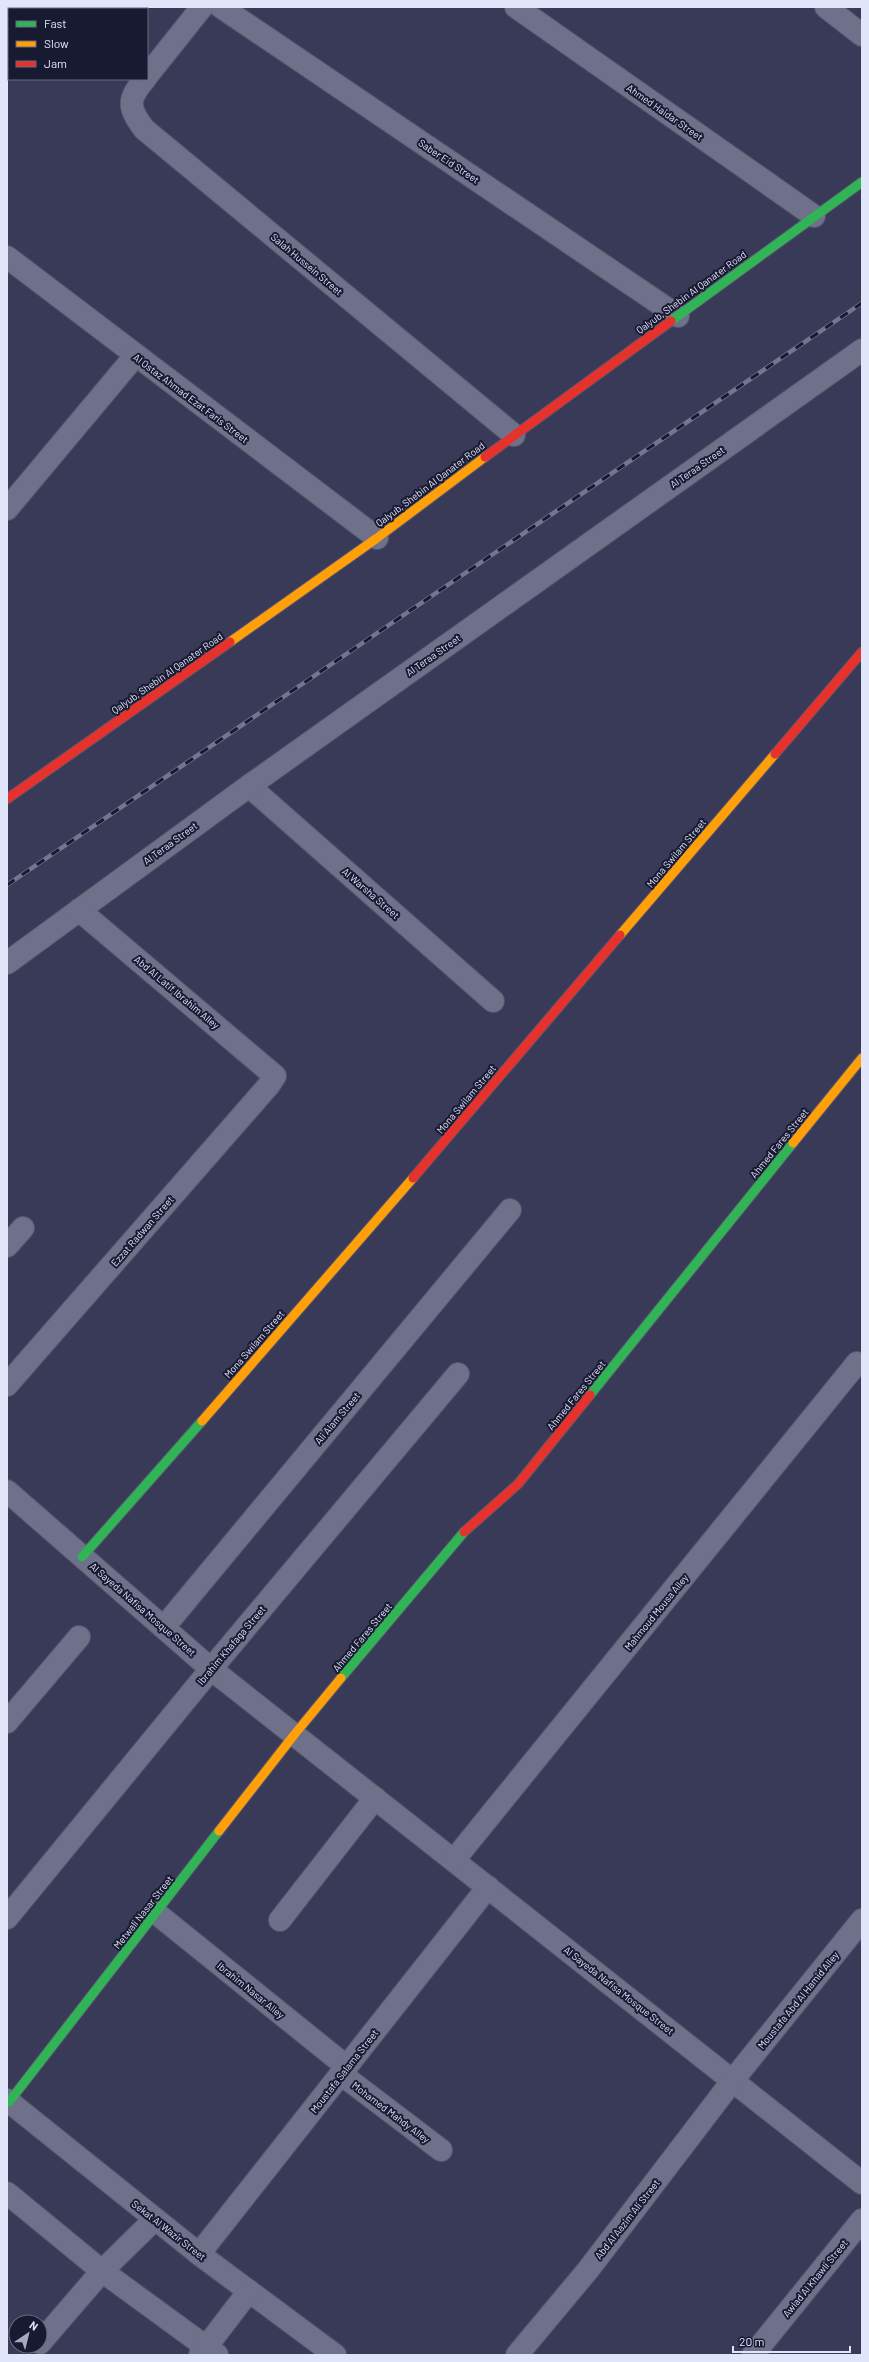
<svg xmlns="http://www.w3.org/2000/svg" width="869" height="2362" viewBox="0 0 869 2362" font-family="Barlow,sans-serif">
<rect width="100%" height="100%" fill="#383a57"/>
<g fill="none" stroke-linecap="round" stroke-linejoin="round">
<defs>
<g id="street">
<polyline points="221,7 678,316"/>
<polyline points="516,7 814,216"/>
<polyline points="826,7 862,35"/>
<polyline points="147,76 202,7"/>
<path d="M145,79c-18,21 -17,28 -1,50l370,306"/>
<polyline points="7,257 377,538"/>
<polyline points="7,509 135,356"/>
<polyline points="249,786 493,1001"/>
<polyline points="7,963 249,786 862,350"/>
<polyline points="7,1246 23,1228"/>
<polyline points="7,1385 269,1085 275,1076 79,910"/>
<polyline points="7,1491 211,1669 862,2183"/>
<polyline points="164,1627 510,1210"/>
<polyline points="7,1722 79,1637"/>
<polyline points="454,1860 857,1363"/>
<polyline points="156,1913 347,2067"/>
<polyline points="7,1918 211,1669 458,1374"/>
<polyline points="280,1920 375,1798"/>
<polyline points="341,2074 441,2150"/>
<polyline points="7,2100 199,2254 335,2355"/>
<polyline points="7,2193 102,2271 217,2355"/>
<polyline points="199,2254 488,1887"/>
<polyline points="40,2343 102,2271 155,2219"/>
<polyline points="200,2355 249,2291"/>
<polyline points="517,2355 588,2270 733,2080 862,1920"/>
<polyline points="753,2355 862,2220"/>
</g>
<g id="fast">
<polyline points="671,321 862,182"/>
<polyline points="590,1395 793,1143"/>
<polyline points="82,1557 202,1421"/>
<polyline points="341,1678 464,1532"/>
<polyline points="9,2102 219,1831"/>
</g>
<g id="slow">
<polyline points="230,642 377,538 485,457"/>
<polyline points="620,935 775,754"/>
<polyline points="793,1143 862,1058"/>
<polyline points="202,1421 413,1178"/>
<polyline points="219,1831 294,1735 341,1678"/>
</g>
<g id="jam">
<polyline points="485,457 671,321"/>
<polyline points="775,754 862,652"/>
<polyline points="7,799 230,642"/>
<polyline points="413,1178 620,935"/>
<polyline points="464,1532 518,1484 590,1395"/>
</g>
</defs>
<use href="#street" stroke="#55566d" stroke-width="24"/>
<use href="#fast" stroke="#55566d" stroke-width="11"/>
<use href="#slow" stroke="#55566d" stroke-width="11"/>
<use href="#jam" stroke="#55566d" stroke-width="11"/>
<use href="#street" stroke="#6e7189" stroke-width="22"/>
<use href="#fast" stroke="#30b455" stroke-width="9"/>
<use href="#slow" stroke="#ff9f0a" stroke-width="9"/>
<use href="#jam" stroke="#e5322d" stroke-width="9"/>
<defs>
<polyline id="rail" points="7,885 862,303"/>
</defs>
<use href="#rail" stroke="#74768d" stroke-width="4.5"/>
<use href="#rail" stroke="#181a32" stroke-width="3" stroke-dasharray="9" stroke-linecap="butt"/>
</g>
<g text-anchor="middle" dominant-baseline="central" stroke-width="4" stroke-linejoin="round" paint-order="stroke">
<g font-size="10" fill="#e1e5f9" stroke="#181a32">
<text transform="translate(665 112) rotate(35)">Ahmed Haidar Street</text>
<text transform="translate(449 161) rotate(34)">Saber Eid Street</text>
<text transform="translate(307 264) rotate(40)">Salah Hussein Street</text>
<text transform="translate(691 292) rotate(-36)">Qalyub, Shebin Al Qanater Road</text>
<text transform="translate(191 398) rotate(37)">Al Ostaz Ahmad Ezat Faris Street</text>
<text transform="translate(697 467) rotate(-35)">Al Teraa Street</text>
<text transform="translate(430 484) rotate(-37)">Qalyub, Shebin Al Qanater Road</text>
<text transform="translate(433 655) rotate(-35)">Al Teraa Street</text>
<text transform="translate(167 673) rotate(-35)">Qalyub, Shebin Al Qanater Road</text>
<text transform="translate(170 843) rotate(-36)">Al Teraa Street</text>
<text transform="translate(676 853) rotate(-50)">Mona Swilam Street</text>
<text transform="translate(371 893) rotate(41)">Al Warsha Street</text>
<text transform="translate(177 992) rotate(40)">Abd Al Latif Ibrahim Alley</text>
<text transform="translate(466 1099) rotate(-50)">Mona Swilam Street</text>
<text transform="translate(779 1143) rotate(-51)">Ahmed Fares Street</text>
<text transform="translate(142 1231) rotate(-49)">Ezzat Radwan Street</text>
<text transform="translate(254 1344) rotate(-49)">Mona Swilam Street</text>
<text transform="translate(576 1395) rotate(-51)">Ahmed Fares Street</text>
<text transform="translate(337 1418) rotate(-50)">Ali Alam Street</text>
<text transform="translate(143 1609) rotate(41)">Al Sayeda Nafisa Mosque Street</text>
<text transform="translate(656 1612) rotate(-51)">Mahmoud Mousa Alley</text>
<text transform="translate(362 1637) rotate(-50)">Ahmed Fares Street</text>
<text transform="translate(231 1645) rotate(-50)">Ibrahim Khafaga Street</text>
<text transform="translate(143 1912) rotate(-52)">Metwali Nasar Street</text>
<text transform="translate(251 1990) rotate(39)">Ibrahim Nasar Alley</text>
<text transform="translate(619 1990) rotate(38)">Al Sayeda Nafisa Mosque Street</text>
<text transform="translate(798 2000) rotate(-51)">Moustafa Abd Al Hamid Alley</text>
<text transform="translate(344 2071) rotate(-52)">Moustafa Salama Street</text>
<text transform="translate(391 2112) rotate(37)">Mohamed Mahdy Alley</text>
<text transform="translate(627 2219) rotate(-52)">Abd Al Aazim Ali Street</text>
<text transform="translate(169 2230) rotate(38)">Sekat Al Wazir Street</text>
<text transform="translate(815 2278) rotate(-51)">Awlad Al Khawli Street</text>
</g>
</g>
<rect width="869" height="2362" fill="none" stroke="#e1e5f9" stroke-width="16"/>
<rect x="8" y="8" width="140" height="72" fill="#181a32" stroke="#686b82"/>
<rect x="16" y="21" width="20" height="6" fill="#30b455" stroke="#686b82"/>
<text x="44" y="28" font-size="12" fill="#e1e5f9">Fast</text>
<rect x="16" y="41" width="20" height="6" fill="#ff9f0a" stroke="#686b82"/>
<text x="44" y="48" font-size="12" fill="#e1e5f9">Slow</text>
<rect x="16" y="61" width="20" height="6" fill="#e5322d" stroke="#686b82"/>
<text x="44" y="68" font-size="12" fill="#e1e5f9">Jam</text>
<g transform="translate(28 2334) rotate(35)"><circle r="19" fill="#181a32" stroke="#686b82"/>
<path d="M0-3L7 15L0 10L-7 15Z" fill="#a6a9c0"/>
<text y="-6" font-size="11" font-weight="bold" text-anchor="middle" fill="#e1e5f9">N</text>
</g>
<path d="M733 2346v6h117v-6" fill="none" stroke="#e1e5f9" stroke-width="2"/>
<text x="739" y="2346" font-size="12" fill="#e1e5f9" stroke="#181a32" stroke-width="3" paint-order="stroke">20 m</text>
</svg>
